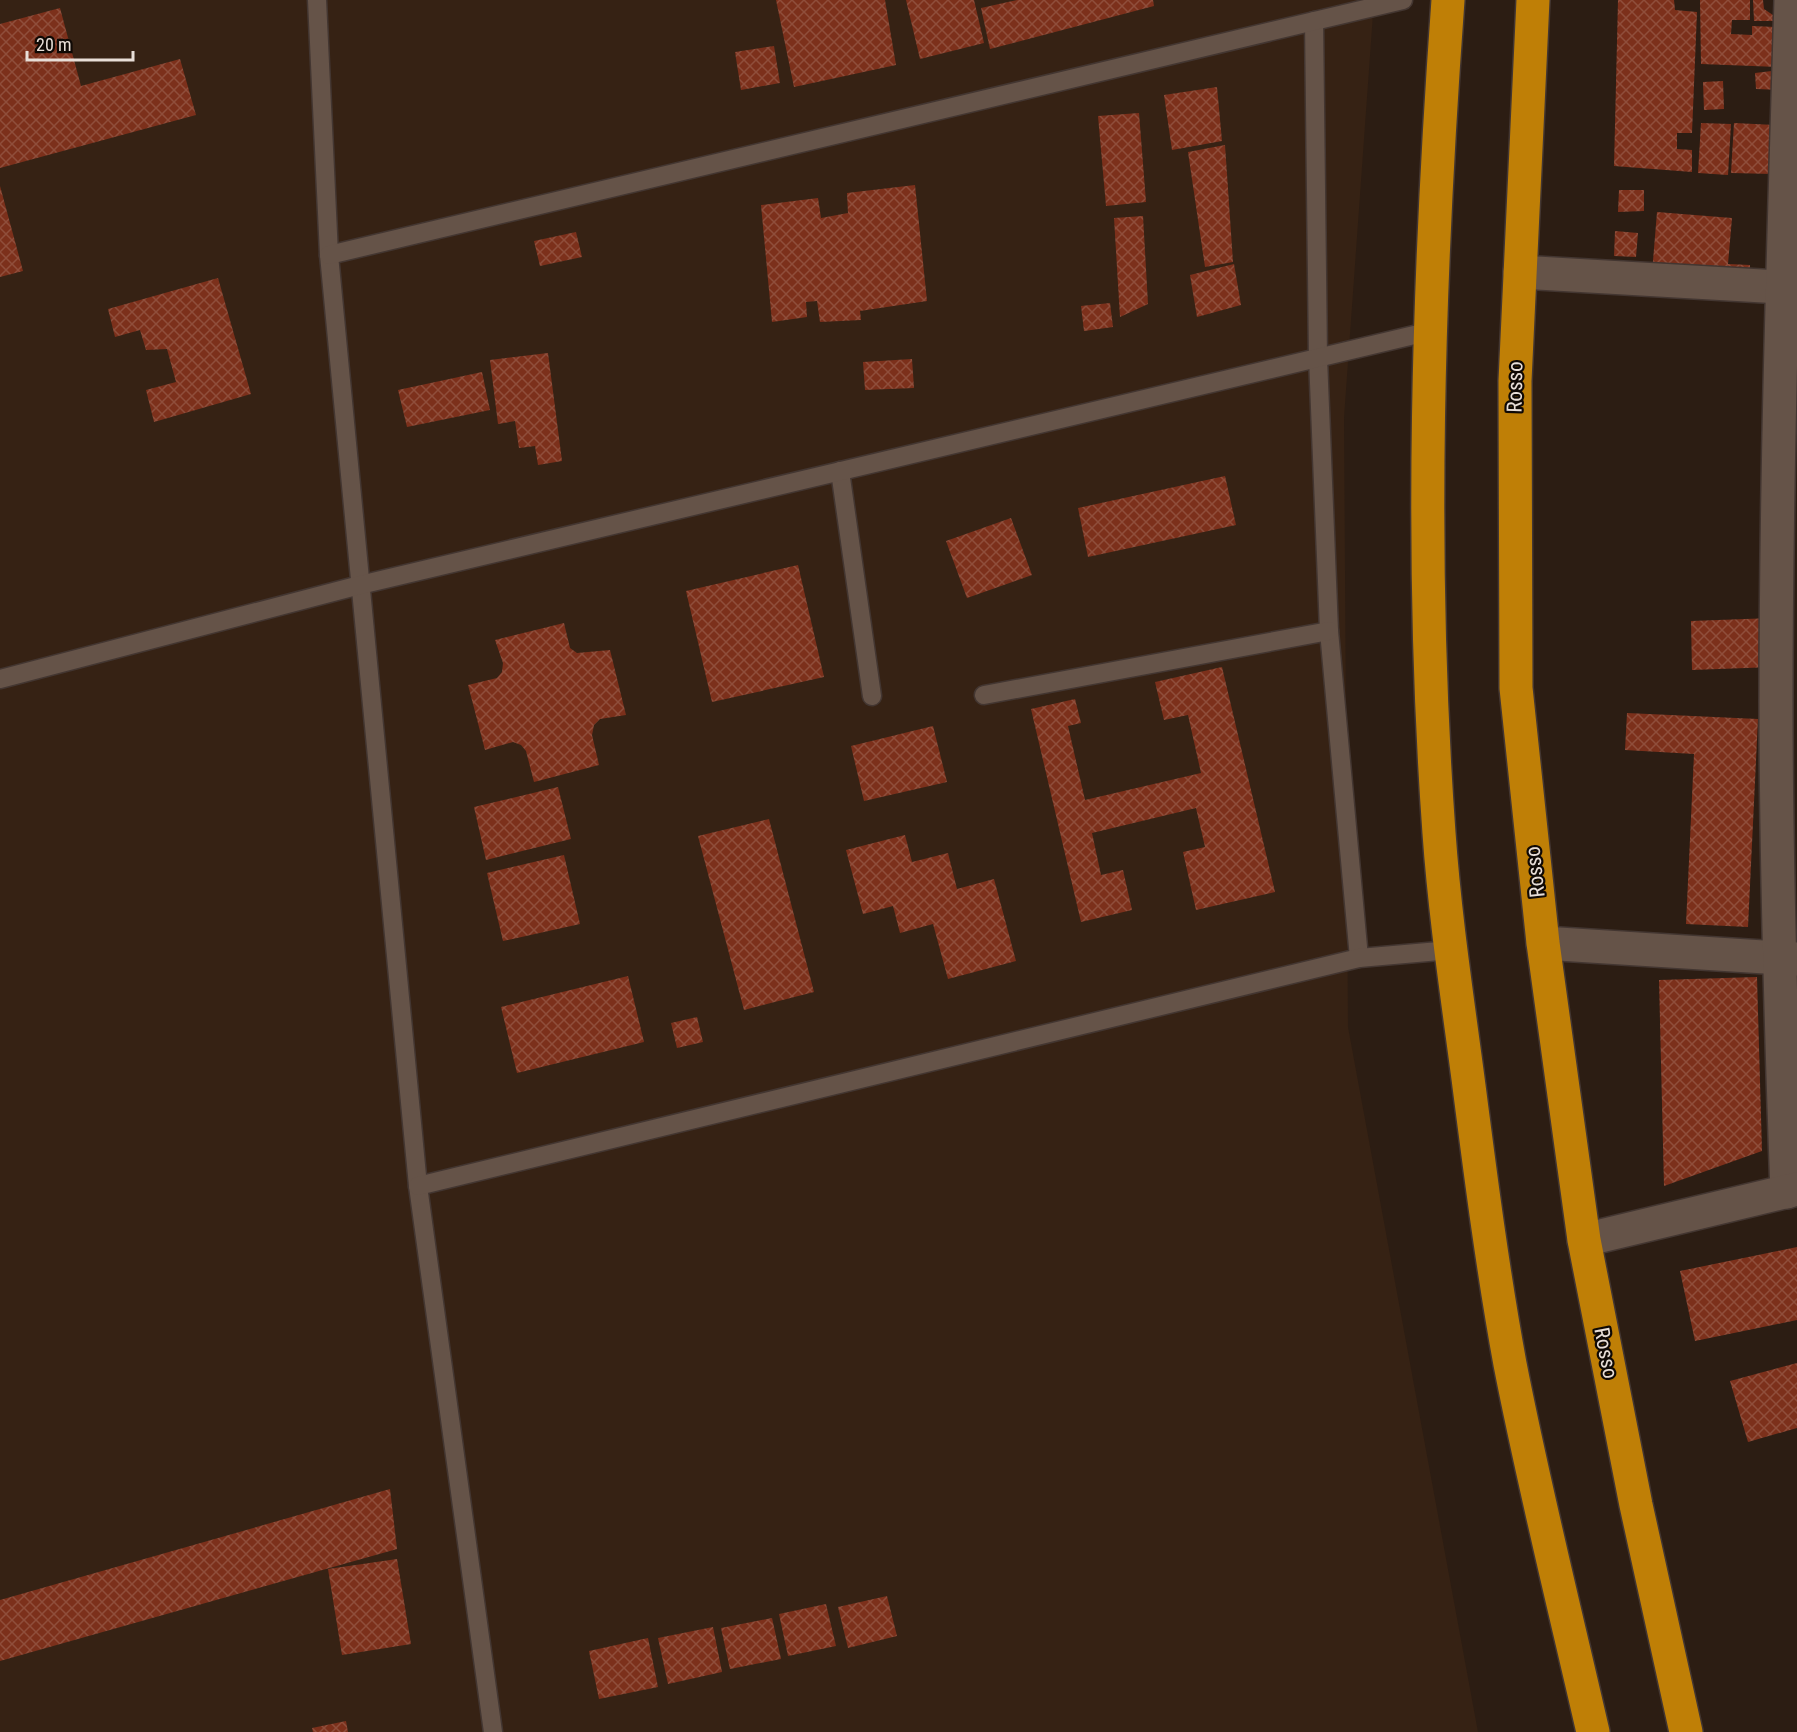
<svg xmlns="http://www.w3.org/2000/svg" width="1797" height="1732" viewBox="0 0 1797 1732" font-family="'Roboto Condensed',sans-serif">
<defs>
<pattern id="building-cross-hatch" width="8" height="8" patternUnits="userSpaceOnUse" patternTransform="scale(1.5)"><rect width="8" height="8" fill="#7c301b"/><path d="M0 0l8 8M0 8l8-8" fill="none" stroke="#8f4e3b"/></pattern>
</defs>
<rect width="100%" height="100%" fill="#2c1d13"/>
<polygon fill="#362214" points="0,0 1374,0 1344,418 1348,1027 1478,1732 0,1732"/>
<g fill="url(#building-cross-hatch)">
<polygon points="776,0 885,0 896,65 794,87"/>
<polygon points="906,0 974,0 984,43 920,59"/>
<polygon points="1017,0 1153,0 1154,6 990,49 981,8"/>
<polygon points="1618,0 1674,0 1675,10 1697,12 1692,133 1677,133 1677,149 1692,150 1692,172 1614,166"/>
<polygon points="1700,0 1750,0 1750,20 1732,20 1731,34 1752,35 1752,26 1777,27 1778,67 1701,64"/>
<polygon points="1753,0 1763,0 1764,9 1773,15 1773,21 1754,21"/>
<polygon points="60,8 81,86 180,59 196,115 0,168 0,24"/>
<polygon points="774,46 780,83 741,90 735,52"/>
<polygon points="1780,70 1781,90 1756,89 1755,73"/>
<polygon points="1723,81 1724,109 1704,110 1703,82"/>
<polygon points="1217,87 1222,141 1172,150 1164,95"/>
<polygon points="1139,113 1146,202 1106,206 1098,116"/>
<polygon points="1701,123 1731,124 1728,175 1698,173"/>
<polygon points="1734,123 1775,125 1772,174 1731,173"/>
<polygon points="1225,145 1233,262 1205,267 1188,152"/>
<polygon points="915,185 927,301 860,311 861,320 820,322 817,301 806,302 807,317 772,322 761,205 818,198 821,218 848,213 847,193"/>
<polygon points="0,186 23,271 0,277"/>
<polygon points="1619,190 1644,190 1644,211 1618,212"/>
<polygon points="1657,212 1732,218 1728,264 1750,265 1750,277 1652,273"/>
<polygon points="1143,216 1148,304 1120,317 1114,218"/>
<polygon points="1615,231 1638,233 1636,257 1614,256"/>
<polygon points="576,232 582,257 540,266 534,241"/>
<polygon points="1234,264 1241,305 1197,317 1190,275"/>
<polygon points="218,278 251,394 154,422 146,390 176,382 167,349 146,350 140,330 115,337 108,309"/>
<polygon points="1110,303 1113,327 1084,331 1081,306"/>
<polygon points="548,353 562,461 538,465 535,446 519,448 515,421 498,424 490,360"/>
<polygon points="912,359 914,388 865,390 863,362"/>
<polygon points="482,372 490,410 407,427 398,390"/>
<polygon points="1225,476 1236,525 1088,557 1078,508"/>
<polygon points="1011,518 1032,575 967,598 946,541"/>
<polygon points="798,565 824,677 712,702 686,591"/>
<polygon points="1772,618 1773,667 1692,670 1691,621"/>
<polygon points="564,623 570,648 577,653 610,650 626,715 600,719 594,725 592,735 599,765 534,782 526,751 521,745 513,742 485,750 468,685 497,678 502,672 503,663 495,640"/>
<polygon points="1222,667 1275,892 1196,910 1183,852 1205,847 1196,808 1092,833 1101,875 1123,870 1132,910 1081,922 1031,709 1075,699 1081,723 1068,726 1085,800 1201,773 1188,715 1164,720 1155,682"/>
<polygon points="1627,713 1758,719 1748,927 1686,924 1694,754 1625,750"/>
<polygon points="933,726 947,782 864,801 851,746"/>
<polygon points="558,787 571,839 486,860 474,807"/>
<polygon points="769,819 814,992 744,1010 698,836"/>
<polygon points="905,835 912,862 948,853 957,889 994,879 1016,961 948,979 933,924 900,933 893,906 863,914 846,850"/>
<polygon points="564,855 580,924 503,941 487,873"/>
<polygon points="628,976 644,1042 517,1073 501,1007"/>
<polygon points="1757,977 1762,1151 1664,1186 1659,980"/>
<polygon points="697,1017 703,1042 677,1048 671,1023"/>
<polygon points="1797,1247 1797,1320 1695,1341 1680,1271"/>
<polygon points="1797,1363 1797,1428 1748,1442 1730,1381"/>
<polygon points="390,1489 397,1549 0,1661 0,1600"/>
<polygon points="397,1559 411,1644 342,1655 328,1569"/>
<polygon points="887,1596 897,1636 848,1648 838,1607"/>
<polygon points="826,1604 836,1646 788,1656 779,1614"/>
<polygon points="772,1618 781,1659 730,1669 721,1628"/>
<polygon points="713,1627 722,1672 668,1684 658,1638"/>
<polygon points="648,1638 658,1687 599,1699 589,1651"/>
<polygon points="346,1721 348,1732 313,1732 312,1728"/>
</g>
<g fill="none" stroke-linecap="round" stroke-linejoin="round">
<defs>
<g id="lane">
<polyline points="317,0 329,255 418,1186 493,1732"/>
<polyline points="1314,21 1318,358 1329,631 1359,958"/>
<polyline points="329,255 1403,0"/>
<polyline points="840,471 872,696"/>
<polyline points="0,679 360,585 1431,331"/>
<polyline points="984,695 1329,631"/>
<polyline points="418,1186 1359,958 1451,950"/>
</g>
<g id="street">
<polyline points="1520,272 1797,288"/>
<polyline points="1543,943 1797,959"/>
<path d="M1787,1192c-6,-164 -11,-327 -11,-491 0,-234 8,-468 15,-701"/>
<polyline points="1584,1240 1797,1189"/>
</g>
<g id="highway">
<path d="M1448,0c-20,276 -29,557 -9,833 6,85 19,169 30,253 12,93 24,186 41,278 24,123 55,246 83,368"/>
<polyline points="1533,0 1515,381 1516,688 1543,943 1584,1240 1636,1505 1686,1732"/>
</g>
</defs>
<use href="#lane" stroke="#433631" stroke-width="21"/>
<use href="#street" stroke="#433631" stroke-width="36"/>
<use href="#highway" stroke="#433631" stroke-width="36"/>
<use href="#lane" stroke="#655348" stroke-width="18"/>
<use href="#street" stroke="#655348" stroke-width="33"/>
<use href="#highway" stroke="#bf7f06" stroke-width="33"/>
</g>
<g text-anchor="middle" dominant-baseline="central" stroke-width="4.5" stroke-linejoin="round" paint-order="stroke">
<g font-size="21" fill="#e8ded7" stroke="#0f0905">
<text transform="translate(1515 387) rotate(-89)">Rosso</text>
<text transform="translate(1535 872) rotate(-96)">Rosso</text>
<text transform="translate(1606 1353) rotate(79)">Rosso</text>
</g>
</g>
<path d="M27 51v9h106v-9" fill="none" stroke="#e8ded7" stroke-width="3"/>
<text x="36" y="51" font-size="18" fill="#e8ded7" stroke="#0f0905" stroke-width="4.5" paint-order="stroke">20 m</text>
</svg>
